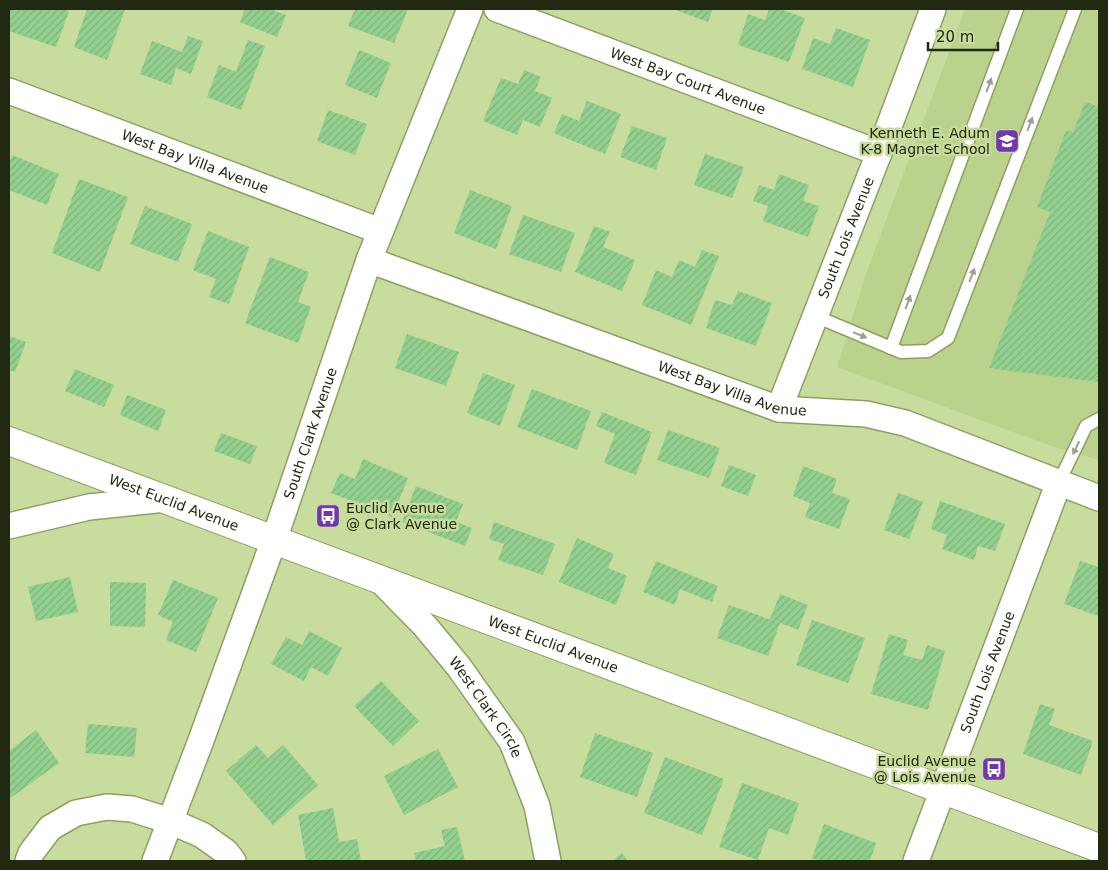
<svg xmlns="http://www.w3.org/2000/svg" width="1108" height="870" viewBox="0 0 1108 870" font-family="'DejaVu Sans',sans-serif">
<defs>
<pattern id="building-hatch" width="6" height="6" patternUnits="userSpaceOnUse" patternTransform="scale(1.25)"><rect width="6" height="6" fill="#93d08f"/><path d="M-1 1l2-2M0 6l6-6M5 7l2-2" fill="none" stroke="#7eb37a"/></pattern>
</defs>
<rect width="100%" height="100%" fill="#c7dc9d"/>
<polygon fill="#bbd28c" points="965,9 1099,9 1099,460 1054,447 837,367 866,274"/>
<g fill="url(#building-hatch)">
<polygon points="9,9 62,9 69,11 56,47 9,31"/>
<polygon points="87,9 125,9 107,60 74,47"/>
<polygon points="245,9 270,9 286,15 277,37 240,22"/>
<polygon points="355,9 408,9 394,43 348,26"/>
<polygon points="673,9 713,9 708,22"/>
<polygon points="769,9 780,9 805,18 789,62 738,45 748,14 765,20"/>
<polygon points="836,28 870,40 853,87 802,69 813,38 830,44"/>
<polygon points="188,36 203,41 191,74 176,68 171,85 140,74 152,41 182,52"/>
<polygon points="248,40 265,46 241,110 207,97 219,65 236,72"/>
<polygon points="359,50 391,63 377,98 345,85"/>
<polygon points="524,70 541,77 535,91 552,98 540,127 523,120 517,135 483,121 501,78 518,84"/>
<polygon points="587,101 621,114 605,154 554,133 562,114 579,121"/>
<polygon points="1085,102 1099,107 1099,382 989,368 1050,212 1037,207 1066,130 1073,132"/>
<polygon points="328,110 367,124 355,155 317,141"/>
<polygon points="632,126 667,138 656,170 620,157"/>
<polygon points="705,154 744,167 732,198 694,185"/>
<polygon points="12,155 59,174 47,205 9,190 9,164"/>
<polygon points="779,174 809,185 803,201 819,206 808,237 763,221 768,206 753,201 759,185 774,190"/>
<polygon points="79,179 128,197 100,272 52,253"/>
<polygon points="470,190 512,206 496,249 454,233"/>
<polygon points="145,206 192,224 178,262 130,244"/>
<polygon points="523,215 575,233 561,272 509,254"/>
<polygon points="594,226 610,232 603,247 635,260 622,291 575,272"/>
<polygon points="208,231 249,247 229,304 209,297 216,279 193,270"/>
<polygon points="702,250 719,256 691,325 642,305 656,270 672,277 679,260 695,267"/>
<polygon points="270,257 309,272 298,302 311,307 298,343 245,323"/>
<polygon points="738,291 772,303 756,346 706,328 715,300 732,305"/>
<polygon points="407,334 459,352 446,386 395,368"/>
<polygon points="9,336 26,342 15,372 9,370"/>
<polygon points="75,369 114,385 104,407 65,391"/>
<polygon points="483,373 515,385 500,426 467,413"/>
<polygon points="532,389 591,411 577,450 517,427"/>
<polygon points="127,395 166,410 158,431 120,415"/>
<polygon points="602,412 652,432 636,475 604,463 615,434 596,426"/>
<polygon points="668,430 720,448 709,478 657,460"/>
<polygon points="221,433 257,446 250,464 214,451"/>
<polygon points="363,459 408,478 392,517 331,493 340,473 355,479"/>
<polygon points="729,465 756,475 748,496 721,486"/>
<polygon points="803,466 837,479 832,493 850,499 839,529 805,517 810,503 793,496"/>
<polygon points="416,486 463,504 456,522 472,528 465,546 402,522"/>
<polygon points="898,493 923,502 909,539 884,530"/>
<polygon points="940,501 1005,524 995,551 978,546 974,560 942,549 947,535 931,529"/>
<polygon points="494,522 555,544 543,575 498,560 504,544 489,539"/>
<polygon points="577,538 614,554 608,568 627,576 616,605 559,582"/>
<polygon points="656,561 718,586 712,602 680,589 675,605 643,592"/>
<polygon points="1080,561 1099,567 1099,616 1064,604"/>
<polygon points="70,577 78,612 36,621 28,587"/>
<polygon points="173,580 218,598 196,652 166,640 173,622 158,615"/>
<polygon points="110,582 146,583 145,627 110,626"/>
<polygon points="780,594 808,605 798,630 770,619"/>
<polygon points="729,605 780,623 768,656 717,638"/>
<polygon points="812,620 865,638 848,683 796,665"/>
<polygon points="309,631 342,648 328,676 311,667 304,681 271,664 286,637 302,645"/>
<polygon points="889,634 908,640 903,655 922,660 927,645 945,651 928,710 871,694"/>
<polygon points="381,681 419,721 393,746 354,706"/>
<polygon points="1040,704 1055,709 1049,725 1093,741 1081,775 1023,754"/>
<polygon points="88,724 137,728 134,757 85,753"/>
<polygon points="36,730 59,763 9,799 9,751"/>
<polygon points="595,733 653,753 637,797 580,777"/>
<polygon points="256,745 268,758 283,745 318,785 273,825 226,771"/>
<polygon points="438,749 458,787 404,815 384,776"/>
<polygon points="665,757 724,779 702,835 644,813"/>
<polygon points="742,783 799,803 788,835 769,828 758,860 719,847"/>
<polygon points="333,808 339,842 357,839 361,861 306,861 298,815"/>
<polygon points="824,824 876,843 870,861 821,861 812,858"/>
<polygon points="457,827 465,861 416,861 414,853 445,846 441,830"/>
<polygon points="622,853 628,861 613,861"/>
</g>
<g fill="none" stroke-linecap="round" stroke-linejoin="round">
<defs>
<g id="service">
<polyline points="815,316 901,352 928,351 948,338 1075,9"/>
<polyline points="891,348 1017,9"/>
<polyline points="1059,482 1086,426 1099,419"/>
</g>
<g id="minor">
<path id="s1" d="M497,9l382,144"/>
<path id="s2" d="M9,91l371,140"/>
<path id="s3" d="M369,260l410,149 87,5 39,9 194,75"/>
<path id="s4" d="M779,409l100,-256 54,-144"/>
<polyline points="9,526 89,507 166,499"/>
<path id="s5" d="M378,578l47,48 34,41 53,75 25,64 11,55"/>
<polyline points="28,861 31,853 50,828 76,813 107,807 132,809 170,821 202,835 226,852 233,861"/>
<path id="s6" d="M155,861l45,-118 74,-203 95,-280 101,-251"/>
<path id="s7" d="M916,861l143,-379"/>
</g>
<g id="tertiary">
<path id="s8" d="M9,441l1090,407"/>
</g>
</defs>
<use href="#service" stroke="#8da064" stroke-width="15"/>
<use href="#minor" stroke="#8da064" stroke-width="28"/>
<use href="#tertiary" stroke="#8da064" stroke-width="30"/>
<use href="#service" stroke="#fff" stroke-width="12"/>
<use href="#minor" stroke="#fff" stroke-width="25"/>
<use href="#tertiary" stroke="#fff" stroke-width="28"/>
</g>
<defs><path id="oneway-solid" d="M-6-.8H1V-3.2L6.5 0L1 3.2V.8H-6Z" transform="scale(1.25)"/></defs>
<g fill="#9c9f94">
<use href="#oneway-solid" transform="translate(989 85) rotate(-70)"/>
<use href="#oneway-solid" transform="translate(1030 124) rotate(-69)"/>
<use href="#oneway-solid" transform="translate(972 275) rotate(-69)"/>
<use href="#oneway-solid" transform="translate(908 302) rotate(-70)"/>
<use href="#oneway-solid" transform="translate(860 335) rotate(23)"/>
<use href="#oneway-solid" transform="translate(1076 448) rotate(116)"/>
</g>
<defs>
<symbol id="school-square" viewBox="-11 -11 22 22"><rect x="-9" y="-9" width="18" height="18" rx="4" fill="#7237ad" stroke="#c7dc9d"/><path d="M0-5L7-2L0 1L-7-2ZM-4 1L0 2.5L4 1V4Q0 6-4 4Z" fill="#fff"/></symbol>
<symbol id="bus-square" viewBox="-11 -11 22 22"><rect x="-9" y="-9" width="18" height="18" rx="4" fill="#7237ad" stroke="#c7dc9d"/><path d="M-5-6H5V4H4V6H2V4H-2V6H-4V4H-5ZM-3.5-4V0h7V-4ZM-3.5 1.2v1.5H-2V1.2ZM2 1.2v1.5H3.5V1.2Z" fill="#fff"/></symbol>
</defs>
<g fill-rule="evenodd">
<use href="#school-square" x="993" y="127" width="28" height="28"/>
<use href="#bus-square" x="314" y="502" width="28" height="28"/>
<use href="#bus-square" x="980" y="755" width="28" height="28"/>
</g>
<g text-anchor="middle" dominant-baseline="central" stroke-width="5" stroke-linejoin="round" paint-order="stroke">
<g font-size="14" fill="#222911" stroke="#c7dc9d">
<text stroke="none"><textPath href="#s1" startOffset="204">West Bay Court Avenue</textPath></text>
<text stroke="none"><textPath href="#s2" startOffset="199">West Bay Villa Avenue</textPath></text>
<text stroke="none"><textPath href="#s4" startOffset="184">South Lois Avenue</textPath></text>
<text stroke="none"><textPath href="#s3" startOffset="386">West Bay Villa Avenue</textPath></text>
<text stroke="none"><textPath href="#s6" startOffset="455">South Clark Avenue</textPath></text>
<text stroke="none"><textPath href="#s8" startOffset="176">West Euclid Avenue</textPath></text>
<text stroke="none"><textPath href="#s8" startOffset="581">West Euclid Avenue</textPath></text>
<text stroke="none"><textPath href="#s7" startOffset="202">South Lois Avenue</textPath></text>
<text stroke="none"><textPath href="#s5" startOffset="169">West Clark Circle</textPath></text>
</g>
<g font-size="14" fill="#222911" stroke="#c7dc9d" text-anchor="end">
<text x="990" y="133">Kenneth E. Adum<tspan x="990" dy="16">K-8 Magnet School</tspan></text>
<text x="346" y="508" text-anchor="start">Euclid Avenue<tspan x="346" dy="16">@ Clark Avenue</tspan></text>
<text x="976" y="761">Euclid Avenue<tspan x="976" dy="16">@ Lois Avenue</tspan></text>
</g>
</g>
<rect width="1108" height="870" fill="none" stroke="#222911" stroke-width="20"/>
<path d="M928 42v8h70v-8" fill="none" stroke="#222911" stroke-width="2.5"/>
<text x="936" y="42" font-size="15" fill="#222911" stroke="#c7dc9d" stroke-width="4" paint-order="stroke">20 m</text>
</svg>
